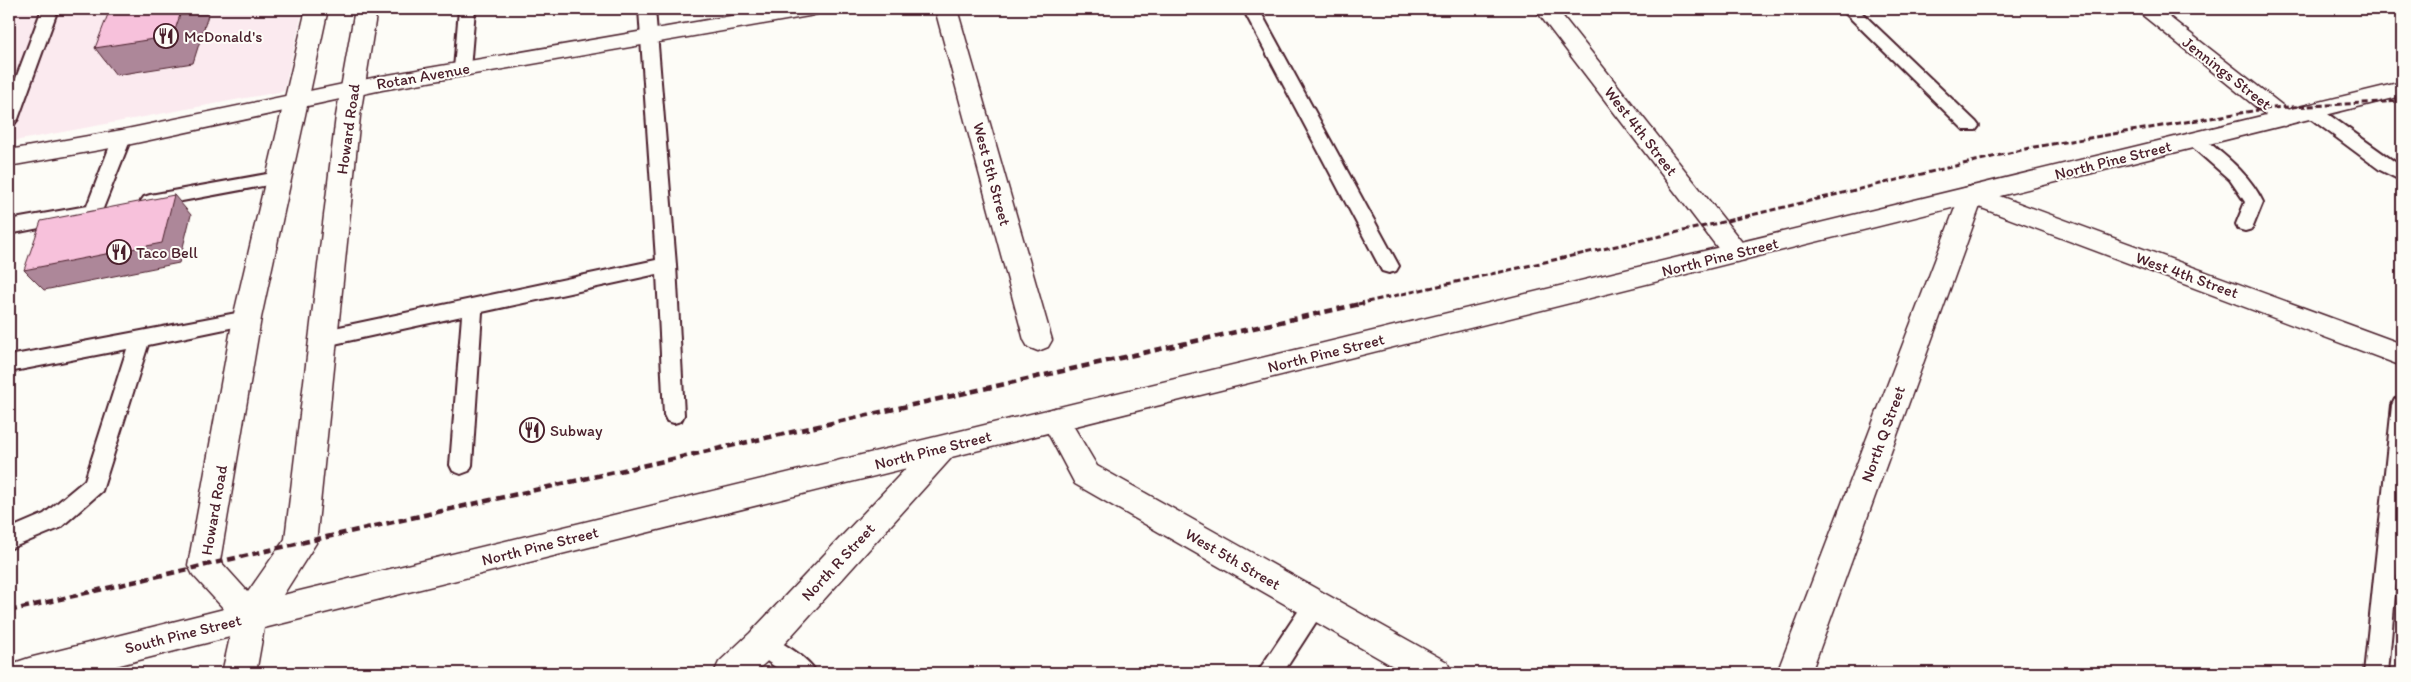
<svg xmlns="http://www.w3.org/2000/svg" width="2411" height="682" viewBox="0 0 2411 682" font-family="Itim,sans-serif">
<rect width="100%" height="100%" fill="#fdfcf7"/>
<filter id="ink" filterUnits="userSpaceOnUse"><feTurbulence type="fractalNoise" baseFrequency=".02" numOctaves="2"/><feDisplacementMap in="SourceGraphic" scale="10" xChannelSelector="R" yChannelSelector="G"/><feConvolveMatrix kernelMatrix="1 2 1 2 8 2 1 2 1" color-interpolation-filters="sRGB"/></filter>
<g filter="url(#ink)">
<polygon fill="#fbeaef" points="9,9 303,9 284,91 9,142"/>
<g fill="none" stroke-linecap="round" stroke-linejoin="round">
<defs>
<g id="service">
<polygon points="42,9 58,9 18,119 15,123 9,125 9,97"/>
<polygon points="459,9 475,9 470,69 468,73 456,73 454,69"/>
<polygon points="639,9 655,9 676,265 684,415 681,421 674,423 667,421 664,415 657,274 482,312 472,465 469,471 461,474 453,471 450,465 462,316 325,346 318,343 315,338 318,333 325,330 656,260"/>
<polygon points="1243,9 1259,9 1399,266 1396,271 1389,273 1382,271"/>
<polygon points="1841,9 1858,9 1976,122 1979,126 1976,130 1964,130"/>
<polygon points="2312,105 2318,107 2402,167 2402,181 2380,170 2306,115 2303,111 2306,107"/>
<polygon points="122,132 128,134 131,138 100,216 9,234 9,220 87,206 113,138 116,134"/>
<path d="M2195,134l6,2c24,20 48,37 62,66l-11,27 -7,2 -7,-2 -2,-5 9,-22 -15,-22 -41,-36 -3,-4 3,-4z"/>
<polygon points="278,172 284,174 287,178 284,182 150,207 144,205 141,201 144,197 150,195"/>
<polygon points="247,311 254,313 257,318 254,323 148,345 102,491 60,528 9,549 9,529 44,514 85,480 127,349 9,372 9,356"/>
<polygon points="2402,397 2402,517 2388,673 2364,673 2392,405 2395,399"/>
<polygon points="1315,595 1323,598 1327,605 1283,673 1257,673 1307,598"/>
<path d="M762,633c15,6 49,26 54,40h-32l-30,-21 -4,-8 4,-8z"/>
</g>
<g id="minor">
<polygon points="772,9 820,9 817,14 809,16 382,90 122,146 9,166 9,150 122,130 382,76"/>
<polygon points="935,9 957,9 1052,340 1048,347 1038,351 1028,347 1024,340"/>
<polygon points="1535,9 1557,9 1745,246 1749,253 1745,260 1736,262 1727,260"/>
<polygon points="2135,9 2159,9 2292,113 2296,118 2292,123 2284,126 2276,123"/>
<polygon points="1972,186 1981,189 1984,195 1811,673 1777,673 1960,195 1963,189"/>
<polygon points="1055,408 1065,412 1097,466 1447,662 1452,673 1405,673 1075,484 1041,420 1045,412"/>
<polygon points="943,436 953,440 958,448 953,456 774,655 754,673 714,673 719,662 750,633 933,440"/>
</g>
<polygon id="tertiary" points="1972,186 2402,344 2402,366 1963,201 1960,195 1963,189"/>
<polygon id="secondary" points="306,9 328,9 261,318 220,561 248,592 285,539 336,116 355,9 377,9 360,116 316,543 283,595 2402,82 2402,96 264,628 256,673 222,673 230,637 88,673 12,673 17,662 29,658 224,609 193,575 188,565 233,318"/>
</defs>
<use href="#service" stroke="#4a1f2b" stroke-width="4"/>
<use href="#minor" stroke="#4a1f2b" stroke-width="3"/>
<use href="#tertiary" stroke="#4a1f2b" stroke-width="3"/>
<use href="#secondary" stroke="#4a1f2b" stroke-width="3"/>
<use href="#service" fill="#fdfcf7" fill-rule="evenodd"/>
<use href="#minor" fill="#fdfcf7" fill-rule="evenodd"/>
<use href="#tertiary" fill="#fdfcf7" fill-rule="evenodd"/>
<use href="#secondary" fill="#fdfcf7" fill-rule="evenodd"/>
<polyline stroke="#4a1f2b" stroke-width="3" stroke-dasharray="6 3" stroke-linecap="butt" points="1358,304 1714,224 2034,147 2271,108 2402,101"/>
<polyline stroke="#4a1f2b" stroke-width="4.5" stroke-dasharray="8 4.5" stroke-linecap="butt" points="9,611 300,543 1364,303"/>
</g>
<g fill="#ad8799" stroke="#4a1f2b">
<polygon points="182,9 210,9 193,63 116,75 95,48"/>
<polygon points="174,195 191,215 179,263 44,290 24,270"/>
</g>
<g fill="#f7c1db" stroke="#4a1f2b">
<polygon points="110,9 182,9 173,36 95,48"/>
<polygon points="174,195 162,243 24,270 41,221"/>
</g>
</g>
<defs>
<symbol id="restaurant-ring" viewBox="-11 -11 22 22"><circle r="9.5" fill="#fdfcf7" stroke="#4a1f2b" stroke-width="1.5"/><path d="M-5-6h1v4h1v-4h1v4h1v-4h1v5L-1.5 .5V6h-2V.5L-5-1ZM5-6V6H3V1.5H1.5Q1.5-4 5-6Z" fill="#4a1f2b"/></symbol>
</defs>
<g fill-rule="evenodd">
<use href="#restaurant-ring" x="152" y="22" width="28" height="28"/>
<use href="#restaurant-ring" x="105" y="238" width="28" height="28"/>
<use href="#restaurant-ring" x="518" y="416" width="28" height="28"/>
</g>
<g text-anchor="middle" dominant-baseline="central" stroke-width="4" stroke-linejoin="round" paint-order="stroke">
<g font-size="16" fill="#4a1f2b" stroke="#fdfcf7" text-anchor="start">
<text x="184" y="36">McDonald's</text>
<text x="136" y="252">Taco Bell</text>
<text x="550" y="430">Subway</text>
</g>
<g font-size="16" fill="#4a1f2b" stroke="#fdfcf7">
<text transform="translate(2227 73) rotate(38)">Jennings Street</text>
<text transform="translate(423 76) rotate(-10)">Rotan Avenue</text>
<text transform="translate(348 129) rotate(-82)">Howard Road</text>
<text transform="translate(1641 131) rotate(52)">West 4th Street</text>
<text transform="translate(2113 160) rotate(-14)">North Pine Street</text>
<text transform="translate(992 174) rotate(75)">West 5th Street</text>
<text transform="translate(1720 257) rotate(-14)">North Pine Street</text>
<text transform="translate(2187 275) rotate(20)">West 4th Street</text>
<text transform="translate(1326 353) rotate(-14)">North Pine Street</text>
<text transform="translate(1883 434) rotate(-70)">North Q Street</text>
<text transform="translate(933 450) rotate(-14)">North Pine Street</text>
<text transform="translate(214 510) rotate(-80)">Howard Road</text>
<text transform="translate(540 546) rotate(-14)">North Pine Street</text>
<text transform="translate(1233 559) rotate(30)">West 5th Street</text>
<text transform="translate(838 562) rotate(-47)">North R Street</text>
<text transform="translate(183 634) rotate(-14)">South Pine Street</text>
</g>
</g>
<rect width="2411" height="682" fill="none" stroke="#fdfcf7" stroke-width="30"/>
<rect x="15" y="15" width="2381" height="652" fill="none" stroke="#4a1f2b" stroke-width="2" filter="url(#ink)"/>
</svg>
